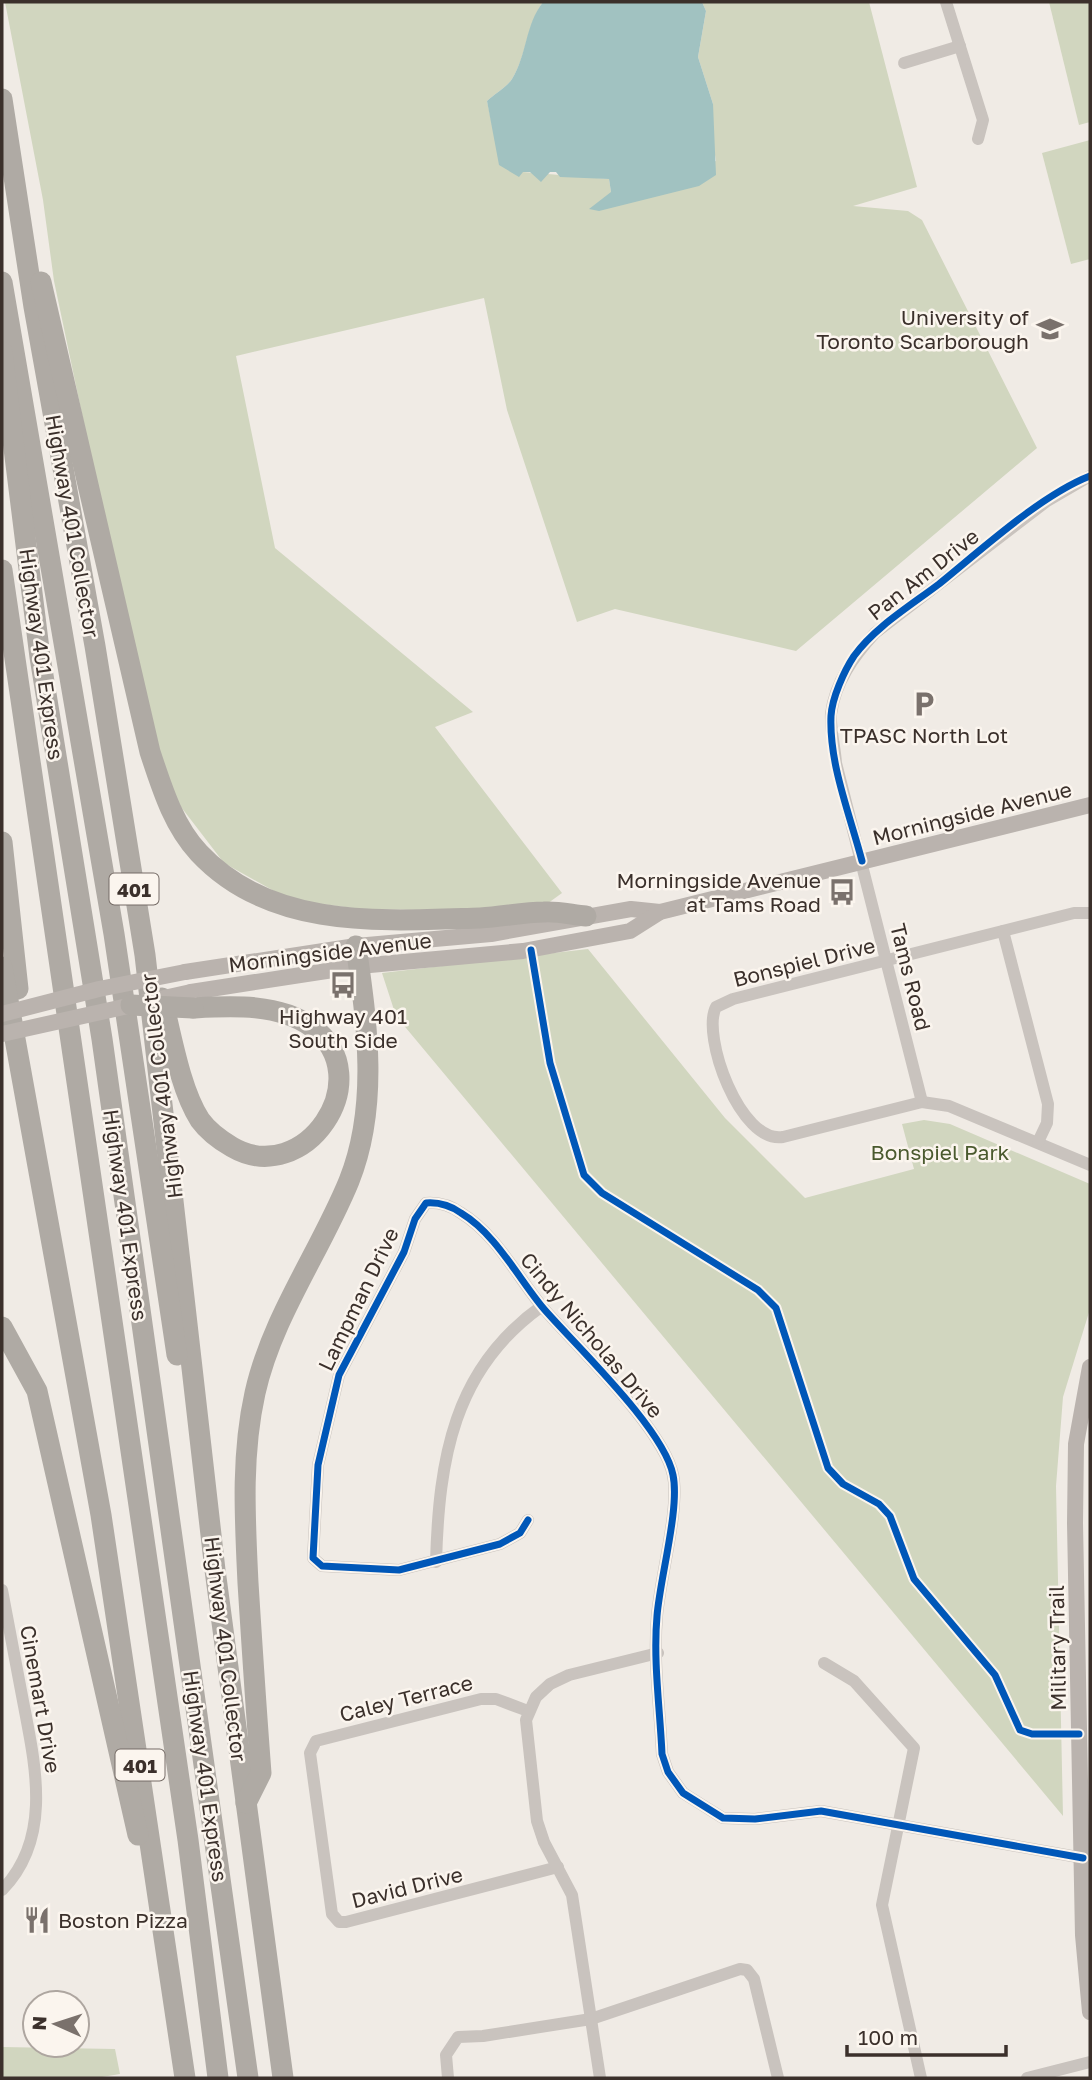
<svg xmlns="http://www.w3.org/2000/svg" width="1092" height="2080" viewBox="0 0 1092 2080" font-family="'Golos Text',sans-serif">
<rect width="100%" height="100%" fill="#f0ebe5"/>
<g fill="#d1d6bf">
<path d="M5,2h538c-17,24 -16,53 -31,77 -5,8 -18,15 -25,22l5,23 31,48 86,7 2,13 105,-31 -5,-32 2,-25 -15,-47 8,-46 -4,-9h167l48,185 -64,19 55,5 14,9 115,228 -241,203 -181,-42 -38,13 -70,-212 -23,-112 -248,58 39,192 198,164 -38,15 127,166 -22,16 -58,2 -121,-2 -71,-9 -66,-37 -46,-60 -19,-50 -55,-234 -50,-238 -11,-81z"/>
<polygon points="1049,2 1090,2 1090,122 1079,125"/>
<polygon points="1090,140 1090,259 1071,264 1042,153"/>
<polygon points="588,949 725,1118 805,1198 914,1169 902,1124 924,1120 950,1124 1090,1184 1090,1309 1063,1397 1056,1486 1063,1816 396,1016 382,973"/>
<polygon points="2,2047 115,2049 120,2074 96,2078 2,2078"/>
</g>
<path fill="#a1c2c1" d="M543,2h159l4,9 -8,46 15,47 3,71 -17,11 -100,25 -10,-2 22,-17 -2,-13 -49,-2 -4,-5h-6l-9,10 -11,-10h-7l-4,5 -20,-12 -12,-64c7,-7 20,-14 25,-22 15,-24 13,-54 31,-77z"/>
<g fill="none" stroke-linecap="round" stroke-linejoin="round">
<g stroke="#c9c3be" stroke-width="12">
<polyline points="946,2 983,120 978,139"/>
<polyline points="904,63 960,46"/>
<path d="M1090,913h-16l-341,86 -17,8c-15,28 24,137 67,130l139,-35 27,4 141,59"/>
<polyline points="1003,931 1048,1104 1047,1123 1038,1142"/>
<path d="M922,1102l-86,-339c-1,-16 -6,-34 -5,-49 4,-32 23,-58 44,-81l172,-132 43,-25"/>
<path d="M528,1520l-8,13 -20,11 -101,26 -77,-4 -9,-8 5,-93 21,-90 65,-123 11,-33 11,-16c13,-1 25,3 35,10 35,21 57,65 83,96 33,38 120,120 129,166 7,33 -13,103 -16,141 -4,45 3,93 5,138l6,18 15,21 40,25 32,1 66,-8 262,47"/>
<path d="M436,1562c3,-102 17,-193 106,-256"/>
<path d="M2,1590c7,37 14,74 21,111 12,63 30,137 -21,189"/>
<polyline points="824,1663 854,1681 914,1748 882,1905 921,2078"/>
<polyline points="528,1711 496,1699 481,1699 316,1741 310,1753 332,1914 339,1922 346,1922 558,1867"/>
<polyline points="448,2078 446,2055 458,2037 483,2036 591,2019 740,1969 747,1970 754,1979 778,2078"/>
<polyline points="600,2078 572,1895 544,1842 537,1821 526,1720 536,1697 550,1684 569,1675 658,1653"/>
<polyline points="1027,2078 1090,2062"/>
</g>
<g stroke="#bab3ae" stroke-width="16">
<polyline points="185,972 356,946 491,934 631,909 660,912"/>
<polyline points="191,992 359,966 523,951 630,931 660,912 1090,805"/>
<polyline points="1090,1367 1076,1444 1075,1523 1083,1935 1090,2012"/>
</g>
<g stroke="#afaaa4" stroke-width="21">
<polyline points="2,99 34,307 95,646 145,955 215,1570 283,2078"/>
<polyline points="2,282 114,934 177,1355"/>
<path d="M41,282l109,470c12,36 23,73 49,101 72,77 184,68 281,65 22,-1 43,-6 64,-6 14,-1 29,3 42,4"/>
<polyline points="2,352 40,657 102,1039 248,2078"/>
<polyline points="2,570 188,1840 218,2078"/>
<polyline points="2,842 18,989"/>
<polyline points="2,967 101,1515 185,2078"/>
<path d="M162,998c9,36 18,91 38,122 8,11 20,20 32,27 72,42 149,-69 80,-120 -33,-24 -81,-21 -119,-19"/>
<polyline points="2,1327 37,1391 138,1835"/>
<path d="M246,1803l15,-30c-5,-64 -9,-127 -13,-190 -3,-64 -7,-127 7,-190 17,-76 65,-141 94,-212 30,-75 18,-158 7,-235"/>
</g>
<g stroke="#bab3ae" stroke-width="16">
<polyline points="2,1014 99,989 185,972"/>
<polyline points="2,1034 191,992"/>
</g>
<polyline stroke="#afaaa4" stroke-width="21" points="131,1005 193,1008"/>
<defs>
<g id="cycleway">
<path d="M862,861c-12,-46 -33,-97 -31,-145 1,-18 13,-45 23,-60 21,-29 56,-50 85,-72 42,-34 102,-89 151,-108"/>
<polyline points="531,950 550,1063 584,1175 602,1193 758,1290 776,1308 828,1468 843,1484 879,1504 890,1516 914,1579 995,1675 1020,1730 1032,1734 1079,1734"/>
<path d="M528,1520l-8,13 -20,11 -101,26 -77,-4 -9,-8 5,-93 21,-90 65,-123 11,-33 11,-16c13,-1 25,3 35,10 35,21 57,65 83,96 33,38 120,120 129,166 7,33 -13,103 -16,141 -4,45 3,93 5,138l6,18 15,21 40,25 32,1 66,-8 262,47"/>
</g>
</defs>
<use href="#cycleway" stroke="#fbf5ee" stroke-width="11"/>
<use href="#cycleway" stroke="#0057b8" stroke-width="7"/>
</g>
<defs>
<symbol id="university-bare" viewBox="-9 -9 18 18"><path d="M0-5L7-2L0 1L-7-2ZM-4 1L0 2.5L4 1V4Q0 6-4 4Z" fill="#7a716c" stroke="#fbf5ee" stroke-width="2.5" paint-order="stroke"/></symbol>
<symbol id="parking-bare" viewBox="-9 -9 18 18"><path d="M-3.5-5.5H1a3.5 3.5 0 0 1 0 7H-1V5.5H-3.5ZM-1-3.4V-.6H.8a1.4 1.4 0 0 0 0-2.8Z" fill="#7a716c" stroke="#fbf5ee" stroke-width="2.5" paint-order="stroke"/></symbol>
<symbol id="bus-bare" viewBox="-9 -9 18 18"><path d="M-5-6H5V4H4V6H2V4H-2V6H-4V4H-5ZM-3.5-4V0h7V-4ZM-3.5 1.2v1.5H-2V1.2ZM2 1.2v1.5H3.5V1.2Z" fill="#7a716c" stroke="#fbf5ee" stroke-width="2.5" paint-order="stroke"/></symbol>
<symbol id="restaurant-bare" viewBox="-9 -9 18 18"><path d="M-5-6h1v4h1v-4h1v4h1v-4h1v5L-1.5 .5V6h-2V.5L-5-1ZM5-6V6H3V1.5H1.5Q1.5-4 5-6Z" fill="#7a716c" stroke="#fbf5ee" stroke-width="2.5" paint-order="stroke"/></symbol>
</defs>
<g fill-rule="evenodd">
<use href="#university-bare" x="1031" y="310" width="38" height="38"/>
<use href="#parking-bare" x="905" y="685" width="38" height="38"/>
<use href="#bus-bare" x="823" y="873" width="38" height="38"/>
<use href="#bus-bare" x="324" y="966" width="38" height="38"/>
<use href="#restaurant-bare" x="18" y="1901" width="38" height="38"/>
</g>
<g text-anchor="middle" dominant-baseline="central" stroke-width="5" stroke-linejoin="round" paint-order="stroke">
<g fill="#fbf5ee" stroke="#756b66" stroke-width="2">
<rect x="109.5" y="873.5" width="49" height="31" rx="5"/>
<rect x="115.5" y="1749.5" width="49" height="31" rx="5"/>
</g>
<g font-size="19" font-weight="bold" fill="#3b302b">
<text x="134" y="889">401</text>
<text x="140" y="1765">401</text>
</g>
<g font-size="21" fill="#3b302b" stroke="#fbf5ee" text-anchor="end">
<text x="1029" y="317">University of<tspan x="1029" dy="24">Toronto Scarborough</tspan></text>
<text x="924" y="735" text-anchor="middle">TPASC North Lot</text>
<text x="821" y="880">Morningside Avenue<tspan x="821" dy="24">at Tams Road</tspan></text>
<text x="343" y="1016" text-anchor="middle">Highway 401<tspan x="343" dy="24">South Side</tspan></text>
<text x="58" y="1920" text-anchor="start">Boston Pizza</text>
</g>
<g font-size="21" fill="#3b302b" stroke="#fbf5ee">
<text transform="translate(73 526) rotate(80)">Highway 401 Collector</text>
<text transform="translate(923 574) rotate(-38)">Pan Am Drive</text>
<text transform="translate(42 654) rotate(82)">Highway 401 Express</text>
<text transform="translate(972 813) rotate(-14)">Morningside Avenue</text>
<text transform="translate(330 952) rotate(-7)">Morningside Avenue</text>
<text transform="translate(804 962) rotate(-14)">Bonspiel Drive</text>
<text transform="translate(911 977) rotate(76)">Tams Road</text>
<text transform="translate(161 1086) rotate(-97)">Highway 401 Collector</text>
<text transform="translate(126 1215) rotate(82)">Highway 401 Express</text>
<text transform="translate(358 1299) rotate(-64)">Lampman Drive</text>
<text transform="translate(592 1335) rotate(50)">Cindy Nicholas Drive</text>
<text transform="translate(1057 1648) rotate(-91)">Military Trail</text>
<text transform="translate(226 1649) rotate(83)">Highway 401 Collector</text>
<text transform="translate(406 1698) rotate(-14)">Caley Terrace</text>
<text transform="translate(41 1699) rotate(80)">Cinemart Drive</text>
<text transform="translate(206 1776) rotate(82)">Highway 401 Express</text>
<text transform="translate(407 1887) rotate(-14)">David Drive</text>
</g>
<g font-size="21" fill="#4a5a2e" stroke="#fbf5ee">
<text x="940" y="1152">Bonspiel Park</text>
</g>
</g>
<rect width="1092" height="2080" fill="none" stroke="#3b302b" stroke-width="7"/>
<g transform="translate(56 2024) rotate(273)"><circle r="33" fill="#fbf5ee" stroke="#aea6a0" stroke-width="2"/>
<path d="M0-5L12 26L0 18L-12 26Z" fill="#7a716c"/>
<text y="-10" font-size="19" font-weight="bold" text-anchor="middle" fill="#3b302b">N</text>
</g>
<path d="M847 2045v10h159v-10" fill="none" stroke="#3b302b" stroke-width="3.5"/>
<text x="858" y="2045" font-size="21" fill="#3b302b" stroke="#fbf5ee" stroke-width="5" paint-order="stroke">100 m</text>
</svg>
